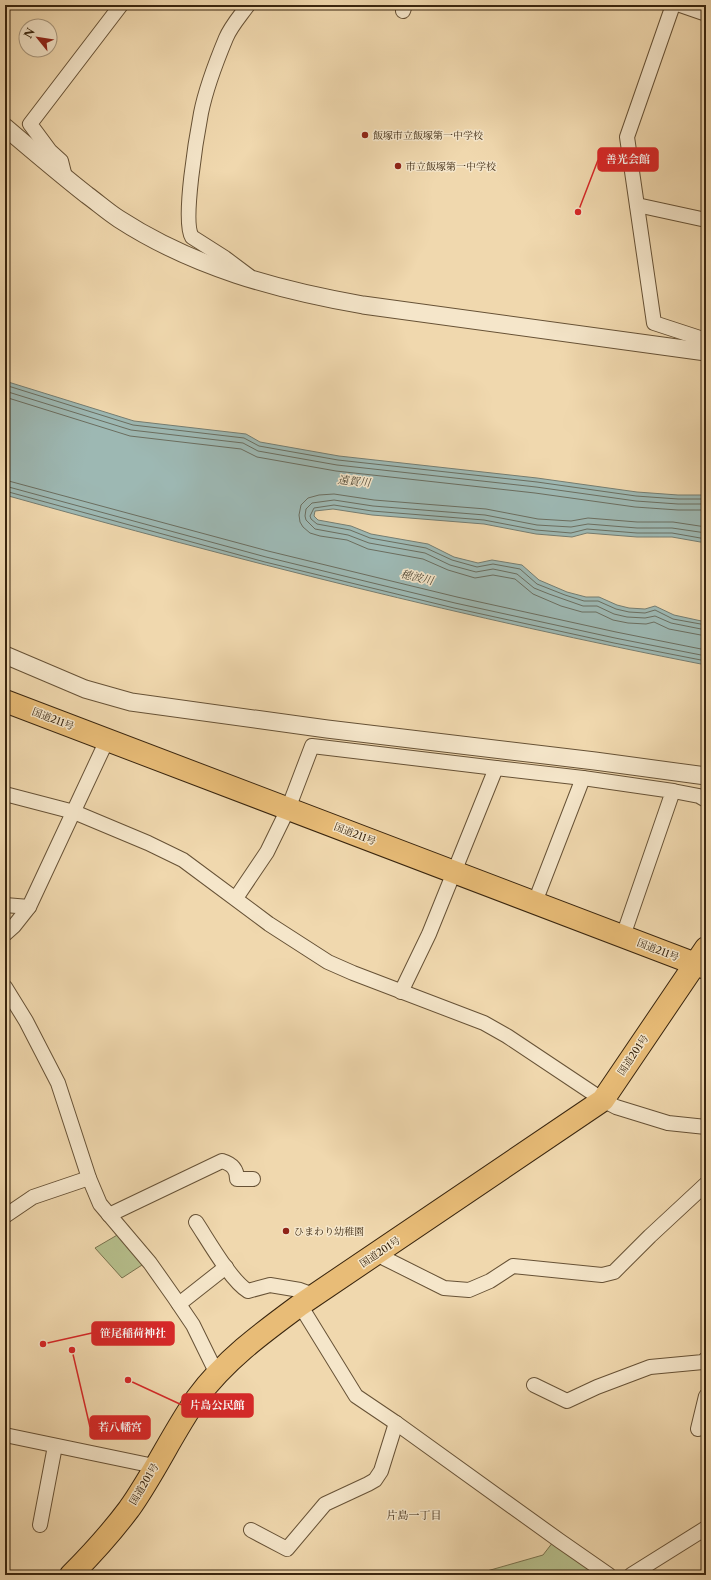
<svg xmlns="http://www.w3.org/2000/svg" width="711" height="1580" viewBox="0 0 711 1580" font-family="'Libre Caslon Text','Noto Serif JP',serif">
<rect width="100%" height="100%" fill="#f0d8ae"/>
<filter id="stains"><feTurbulence type="fractalNoise" baseFrequency=".005" numOctaves="4"/><feColorMatrix values="0 0 0 0 .2 0 0 0 0 .09 0 0 0 0 .02 0 0 0 .5 -.17"/></filter>
<radialGradient id="worn" r=".72"><stop offset=".6" stop-color="#630" stop-opacity="0"/><stop offset="1" stop-color="#630" stop-opacity=".3"/></radialGradient>
<g fill="#b6bf8c" stroke="#78724d">
<polygon points="119,1234 142,1265 122,1278 95,1248"/>
<polygon points="553,1542 601,1575 473,1575 543,1555"/>
</g>
<path fill="#9db8b3" stroke="#757d71" d="M5,381l129,40 112,13 14,8 79,14 198,22 100,14 41,3h28v48l-34,-6h-35l-50,-4 -15,4 -36,-3 -52,-10 -112,-9 -39,-6 -18,2 -1,5 4,4 33,6 20,8 57,10 26,13 24,6 14,-3 30,5 17,15 28,12 19,5h13l18,8 12,3 16,1 10,-3 19,9 32,7v43c-236,-46 -469,-105 -701,-170z"/>
<g fill="none" stroke-linecap="round" stroke-linejoin="round">
<g stroke="#6b6e60" stroke-width="1">
<polyline points="5,385 133,425 244,438 259,446 338,460 537,482 636,496 678,499 706,499"/>
<polyline points="5,391 131,430 243,443 258,451 337,465 536,487 636,501 678,504 706,504"/>
<polyline points="5,397 130,436 241,449 257,457 336,471 535,493 635,507 678,510 706,510"/>
<polyline points="5,480 268,551 457,597 616,632 706,650"/>
<polyline points="5,486 266,557 455,603 615,638 706,656"/>
<polyline points="5,491 265,562 454,608 614,643 706,661"/>
<polyline points="706,527 673,522 637,522 588,518 571,521 538,519 486,509 374,500 334,494 319,495 308,498 301,505 299,515 300,522 303,527 310,533 320,536 347,540 368,549 423,559 448,570 475,578 493,575 515,579 533,594 561,606 582,612 596,612 613,620 628,623 646,624 654,622 669,629 706,636"/>
<polyline points="706,533 672,528 637,528 588,524 571,527 537,525 485,515 373,506 334,500 312,503 306,509 305,516 306,520 315,529 348,535 369,543 425,553 450,565 476,572 493,569 517,574 534,588 549,594 583,606 597,606 614,614 627,617 645,618 655,616 671,623 706,630"/>
<polyline points="706,539 672,533 637,533 587,529 571,533 536,530 484,520 372,511 334,505 314,508 310,516 311,519 317,524 350,530 370,538 426,548 452,560 477,567 493,564 520,569 537,584 565,595 584,601 598,601 616,609 629,612 645,613 655,610 673,619 706,625"/>
</g>
<defs>
<g id="minor">
<path d="M248,5c-7,10 -17,21 -22,33 -10,24 -20,50 -25,75 -4,21 -19,109 -9,124l33,21 24,18"/>
<polyline points="673,5 627,137 654,323 706,340"/>
<polyline points="680,5 706,14"/>
<polyline points="403,11 405,5"/>
<polyline points="65,177 61,161 50,151 30,124 121,5"/>
<polyline points="637,205 706,220"/>
<polyline points="673,791 699,796 706,800"/>
<polyline points="5,794 74,812 148,843 183,860 269,924 328,962 353,973 484,1023 507,1036 603,1100 616,1107 668,1123 706,1127"/>
<polyline points="236,898 267,852 288,809 312,746 496,768"/>
<polyline points="535,902 583,778"/>
<polyline points="5,905 29,907"/>
<polyline points="5,934 14,926 29,907 107,740"/>
<polyline points="5,987 26,1021 58,1083 89,1178 100,1204 150,1263 174,1297 193,1325 217,1374"/>
<polyline points="401,992 429,934 496,768 583,778 673,791 623,936"/>
<path d="M109,1215l113,-54c10,3 15,8 15,18h16"/>
<polyline points="5,1216 33,1197 89,1178"/>
<path d="M196,1222c12,18 35,59 52,69l22,-6 30,5 14,5"/>
<polyline points="379,1252 384,1258 444,1288 469,1290 490,1281 513,1266 602,1275 614,1272 650,1236 706,1184"/>
<polyline points="179,1304 226,1267"/>
<polyline points="300,1305 356,1396 396,1423 560,1541 609,1575"/>
<polyline points="534,1385 567,1401 597,1387 650,1367 703,1362 706,1359"/>
<polyline points="698,1429 706,1396"/>
<polyline points="5,1435 154,1466"/>
<polyline points="40,1525 55,1446"/>
<polyline points="251,1530 287,1549 325,1504 368,1484 375,1480 381,1471 396,1423"/>
<polyline points="631,1575 706,1528"/>
</g>
<g id="tertiary">
<path d="M5,127c27,23 54,46 82,68 11,8 21,17 32,24 74,48 158,71 244,86l343,47"/>
<polyline points="5,655 85,689 131,702 327,729 595,761 706,776"/>
</g>
<g id="trunk">
<polyline points="5,701 706,968"/>
<path d="M71,1575c21,-21 40,-42 58,-66 25,-35 43,-75 68,-111 28,-38 65,-65 103,-93l303,-205 103,-152"/>
</g>
</defs>
<use href="#minor" stroke="#675236" stroke-width="16"/>
<use href="#tertiary" stroke="#675236" stroke-width="19"/>
<use href="#trunk" stroke="#39250e" stroke-width="24"/>
<use href="#minor" stroke="#f5e6ca" stroke-width="14"/>
<use href="#tertiary" stroke="#f5e6ca" stroke-width="17"/>
<use href="#trunk" stroke="#e8bc77" stroke-width="22"/>
</g>
<g fill="#8f2418" stroke="#f5e6ca" stroke-width="1.5">
<circle cx="365" cy="135" r="4"/>
<circle cx="398" cy="166" r="4"/>
<circle cx="286" cy="1231" r="4"/>
</g>
<g text-anchor="middle" dominant-baseline="central" stroke-width="3" stroke-linejoin="round" paint-order="stroke">
<g font-size="10" fill="#39250e" stroke="#f5e6ca" text-anchor="start">
<text x="373" y="135">飯塚市立飯塚第一中学校</text>
<text x="406" y="166">市立飯塚第一中学校</text>
<text x="294" y="1231">ひまわり幼稚園</text>
</g>
<g font-size="10" fill="#39250e" stroke="#f5e6ca">
<text transform="translate(53 719) rotate(21)">国道211号</text>
<text transform="translate(355 834) rotate(21)">国道211号</text>
<text transform="translate(658 950) rotate(21)">国道211号</text>
<text transform="translate(633 1055) rotate(-56)">国道201号</text>
<text transform="translate(380 1252) rotate(-34)">国道201号</text>
<text transform="translate(144 1484) rotate(-59)">国道201号</text>
</g>
<g font-size="11" font-style="italic" fill="#524a37" stroke="#f5e6ca">
<text transform="translate(354 481) rotate(6)">遠賀川</text>
<text transform="translate(417 577) rotate(13)">穂波川</text>
</g>
<g font-size="11" fill="#39250e" stroke="#f5e6ca">
<text x="414" y="1515">片島一丁目</text>
</g>
</g>
<path fill="none" stroke="#d62828" stroke-width="1.5" d="M578 212L598 160M43 1344L92 1333M128 1380L182 1405M72 1350L90 1427"/>
<g fill="#d62828" stroke="#f5e6ca" stroke-width="1.5">
<circle cx="578" cy="212" r="4"/>
<circle cx="43" cy="1344" r="4"/>
<circle cx="128" cy="1380" r="4"/>
<circle cx="72" cy="1350" r="4"/>
</g>
<g fill="#d62828" stroke="#d62828" stroke-width="1.5">
<rect x="598" y="148" width="60" height="23" rx="4"/>
<rect x="92" y="1322" width="82" height="23" rx="4"/>
<rect x="182" y="1394" width="71" height="23" rx="4"/>
<rect x="90" y="1416" width="60" height="23" rx="4"/>
</g>
<g font-size="11" text-anchor="middle" font-weight="bold" fill="#fff">
<text x="628" y="163">善光会館</text>
<text x="133" y="1337">笹尾稲荷神社</text>
<text x="217" y="1409">片島公民館</text>
<text x="120" y="1431">若八幡宮</text>
</g>
<rect width="711" height="1580" fill="none" stroke="#f0d8ae" stroke-width="20"/>
<rect x="6" y="6" width="699" height="1568" fill="none" stroke="#39250e" stroke-width="2"/>
<rect x="10" y="10" width="691" height="1560" fill="none" stroke="#39250e"/>
<g transform="translate(38 38) rotate(300)"><circle r="19" fill="#f5e6ca" stroke="#aa997f"/>
<path d="M0-3L7 15L0 10L-7 15Z" fill="#8f2418"/>
<text y="-6" font-size="11" font-weight="bold" text-anchor="middle" fill="#39250e">N</text>
</g>
<rect width="100%" height="100%" filter="url(#stains)"/>
<rect width="100%" height="100%" fill="url(#worn)"/>
</svg>
